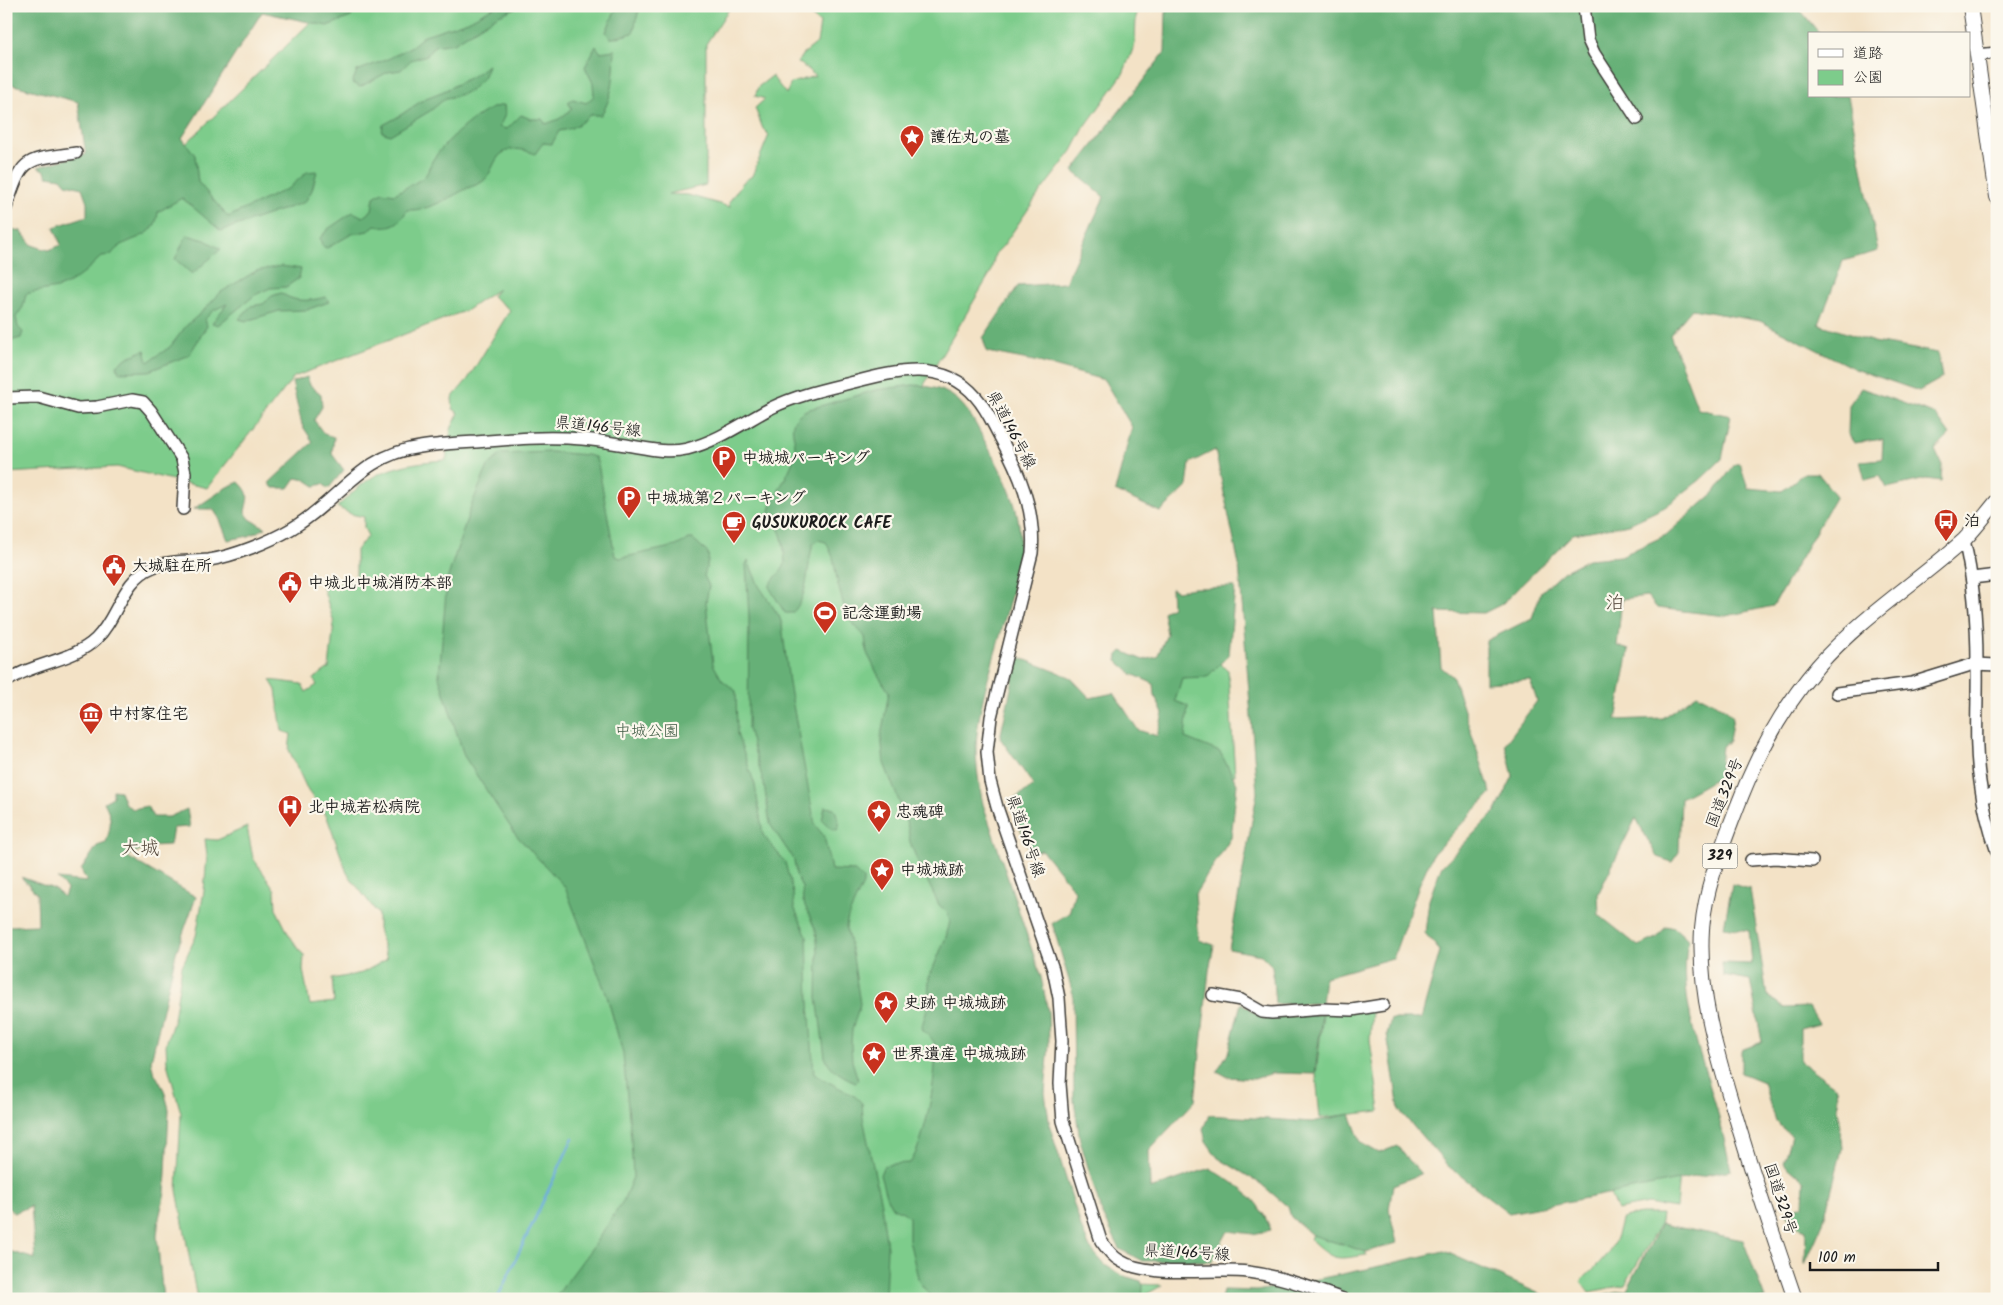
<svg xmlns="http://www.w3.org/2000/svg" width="2003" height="1305" viewBox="0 0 2003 1305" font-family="Kalam,'Klee One',sans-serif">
<rect width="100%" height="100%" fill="#fbf7ec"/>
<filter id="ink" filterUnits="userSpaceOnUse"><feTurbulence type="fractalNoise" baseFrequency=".02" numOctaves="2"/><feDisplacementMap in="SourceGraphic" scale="10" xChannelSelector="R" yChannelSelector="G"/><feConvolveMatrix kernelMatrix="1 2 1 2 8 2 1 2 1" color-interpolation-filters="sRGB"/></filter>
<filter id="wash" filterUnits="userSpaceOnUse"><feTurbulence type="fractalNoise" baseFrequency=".0096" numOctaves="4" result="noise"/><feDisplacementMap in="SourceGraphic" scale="20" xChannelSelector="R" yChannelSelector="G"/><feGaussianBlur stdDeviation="1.12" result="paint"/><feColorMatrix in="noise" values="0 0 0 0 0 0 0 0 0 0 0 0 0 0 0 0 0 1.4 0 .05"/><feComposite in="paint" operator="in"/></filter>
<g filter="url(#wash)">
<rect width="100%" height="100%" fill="#f3e2c6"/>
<g fill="#7dcc8b" stroke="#4c7454">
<path d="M327,6h404l-25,38v141l-38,9 20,1 42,12 -1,-5 14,-20 9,-6 17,-41 -6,-6 -8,-21 10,-9 -10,-3 3,-9 14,-11 14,18 5,-11 24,-7 -14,-12 -4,-1 5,-8 15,-12 3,-20 -21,-17h340l-3,11 -1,27 -12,30 -39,54 -12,23 -34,44 -35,51 -8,8 -4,18 -67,113 48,350v46l33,90 36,108 1,124 36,136 28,33 32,12 25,1 -20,11v3h-946l-20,-109 4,-77 -14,-50 -1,-19 8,-25 8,-53 14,-30 8,-45 3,-35 -2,-17 12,1 30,-13 6,31 22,32 1,19 13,26 15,21 -1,14 7,35 24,-3 -2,-23 30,-6 25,-14 -9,-30v-15l-31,-41 -20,-56 -19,-26 -19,-41 2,-16 -9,-3 -6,-41 -6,-10 32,4 4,8 11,-7 -4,-6 16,-11 5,-45 -12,-39 34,-3v-31l12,-14 -4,-8v-11l-13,-3 -14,-7c8,-7 15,-15 23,-21 24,-20 56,-24 86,-26l5,-31 8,-16 -6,-4 -1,-11 16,-19 42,-69 -18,-14 6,-7 -31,21 -173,67 -87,111 -90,-21 -111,6v-175l110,-86z"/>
<polygon points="1216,661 1228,670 1235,775 1226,776 1186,754 1162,700 1169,674"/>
<polygon points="1372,1010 1370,1040 1380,1111 1320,1118 1316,1075 1323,1012"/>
<polygon points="1585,1137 1681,1152 1676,1208 1648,1204 1617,1210"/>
<path d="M1364,1205l2,50c-32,5 -32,6 -56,-16l11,-29z"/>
<path d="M1640,1214h22l-1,8 -36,63 -36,7 -8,-11c21,-21 35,-31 40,-62z"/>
</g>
<g fill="#66b077" stroke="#41664a">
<path d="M6,6h350l-5,11 -24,9 -65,-14 -80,126 13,17 3,27 30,35 61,-29 18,-16 10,-1 -5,19 -7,12 -84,29 -39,-33 -24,14c-2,31 -33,22 -47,43l-9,1c-13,12 -27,27 -45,32 -10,2 -21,3 -31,6l-3,13 -7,10 2,10 5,5 -2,6 -15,4v-66l4,-2 -4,-5v-41l15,3 11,14 9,3 8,2 12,-5 -7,-18 33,-11v-14l-5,-14 -16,-4 -5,-6 -14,-2 -2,-5 -7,-4 42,-12h6l-8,-53 -72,-19z"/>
<polygon points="496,6 520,6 497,16 454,43 434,46 427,55 411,60 401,70 388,72 360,87 352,83 357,71 390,58 412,46 425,35 468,21"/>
<polygon points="617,6 640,6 633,33 614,38 610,38 606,32"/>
<polygon points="1166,6 1797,6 1820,34 1809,34 1809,96 1848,96 1878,251 1843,261 1819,324 1874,342 1938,353 1942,378 1919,391 1855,369 1760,321 1692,309 1670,335 1698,409 1731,416 1722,459 1700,480 1665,507 1629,524 1573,534 1502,604 1484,613 1437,612 1441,667 1453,677 1491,793 1433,854 1419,885 1393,958 1325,977 1322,1003 1275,1004 1272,966 1261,955 1229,949 1257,793 1239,565 1215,450 1190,463 1187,487 1160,512 1115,491 1132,427 1104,380 1039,362 987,352 983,338 1018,286 1065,283 1104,197 1073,171 1165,52"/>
<path d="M596,46l4,6 15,-2c-1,23 -1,45 -14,65h-11c-10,9 -17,14 -31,16l-7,13 -9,-1 -8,11c-11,-5 -26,-8 -36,2 -7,8 -8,20 -17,26 -4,3 -10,4 -14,6 -20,10 -38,23 -61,22 -7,14 -17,19 -32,15l-7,6 -16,3 -25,14 -5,-2 -2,-8 8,-9 25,-17 10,5 9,-7 2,-13 8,-5 13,2c8,-6 24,-12 30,-18 4,-5 5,-13 9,-18 13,-18 47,-51 70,-53l1,10 -6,12 8,2 14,-14 10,4h11l4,5 13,-5 13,-10 -4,-7 5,-3 13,4 8,-7 -1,-13 -8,-16z"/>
<polygon points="488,65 483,78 470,91 456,96 446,98 430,111 390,135 382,132 383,125 396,118 426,98 444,91 476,74"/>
<polygon points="187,235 205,240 221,249 192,274 175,259"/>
<polygon points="281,266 301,269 299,278 286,287 270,288 255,295 218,325 212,323 227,304 214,310 205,319 207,326 189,355 149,371 119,372 117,365 128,357 145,350 148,362 170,347 186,326 204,310 221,292 256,271"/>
<path d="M281,293c15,10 28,8 45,4l3,5 -23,8 -27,1 -33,10 -7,-2 12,-13 12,-2 9,-8z"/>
<polygon points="307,377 310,385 321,394 322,407 314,420 324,434 334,437 332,454 344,470 328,489 323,484 315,486 306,480 296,478 289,488 273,488 269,483 313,442 302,425 292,382"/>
<path d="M913,385c41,2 53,19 70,53 15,27 32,56 36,87 4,31 -5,60 -13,89 -11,43 -28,89 -30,133 0,20 3,38 7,57l58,173 7,34 1,33 -4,49 5,34 32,103 8,18 15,17 16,10 20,6 2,5 -1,13h-209l-14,-17 -10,-42v-23l-6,-5 -10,-4 -6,-9 -7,-24 3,-8 8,-3 19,-1c15,-20 28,-92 25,-117 -1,-7 -7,-11 -12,-15l-1,-5 6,-21 1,-27 17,-41 4,-16 -3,-9 -8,-7 -22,-45 -7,-18 -2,-14 -6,-19 -18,-46 -3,-27 8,-44 -11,-17 -11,-22 -2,-16 -15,-17 -6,-14 -6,-21 -5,-28 -7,-15 -8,-2 -5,4c-6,20 -4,49 -18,66 -3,4 -6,3 -10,3l-16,-26c4,-10 13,-14 16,-23 -1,-11 -1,-25 -6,-34 -2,-6 -9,-10 -9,-17 0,-13 23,-43 25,-60 2,-19 -12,-30 11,-43l70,-20z"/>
<polygon points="1861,388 1936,415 1950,435 1935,450 1942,465 1941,481 1926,479 1887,488 1880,476 1865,480 1860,461 1882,459 1883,439 1854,443 1848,434 1849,405"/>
<path d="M551,452l36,3 8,2 3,7 17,92 5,2 56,-12 13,-7h4c20,18 17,13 11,37l5,10 -3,16 7,62 9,16 14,11 1,43 18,51 8,50 22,27 8,31 1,14 13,29 2,66 5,72 42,23 6,6 1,15 18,86 6,43 -2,52h-331l40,-54 29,-44 10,-24 -2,-39 -8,-84 -16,-58 -42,-109 -50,-53 -51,-78 -25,-79 8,-97 24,-74 17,-40 13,-12z"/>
<path d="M1735,464h5l8,24 34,3 22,-18h14l18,23 -63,110 -47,10 -69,-8 -10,-12 -25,3 -5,47 12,4 -13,70 47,-2 34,-24 29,15 7,8 -4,24 -7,5 -3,31 -38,21 -2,54 -7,10 -15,-5 -21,-39 -38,76 1,21 39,31 19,-8 9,-12 9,2 13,12c-11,61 15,119 31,177 4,17 8,35 12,53l-222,43 -61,-47 -49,-56 -12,-76 4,-15h30l19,-68 -15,-18 4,-33 12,-33 55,-56 17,-35 -8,-32 32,-43 -7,-21 -44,3v-42l46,-23 9,-26 22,-20 25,-13 33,-3 45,-21 48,-42z"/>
<path d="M239,482c12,12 9,14 6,30l5,7 16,9 -17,8 -21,4 -9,-22 -6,-9h-19l33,-22z"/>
<path d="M748,561l11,25 20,30 3,8 7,59 26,142 9,11 7,34 24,1 8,8v5l-15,33 -2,9 7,31 7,47 -8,26 -1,14 1,17 6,19 -3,2c-12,-6 -25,-12 -30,-25l-8,-60 1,-46 -2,-20 -13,-30 -1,-14 -6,-12 -2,-15 -24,-36 -6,-40 -16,-55 1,-112 -3,-53z"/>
<path d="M1235,587l-6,68 -22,22 -25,1 -7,23 13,5 -3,32 35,14 17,32 -6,54 -36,56 4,46 15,5 -5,26 -14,130 -46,49 1,39 60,-21c31,20 46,26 61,62l-18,4 -25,-3 -16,30h-70l-22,-12 -19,-38 -21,-71 -6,-39 -1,-107 -21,-71 17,-10 6,-22 -33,-41 -11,3 -22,-51 25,-16 -34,-48 18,-81 52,20 20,21 24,-5 24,37 19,6 6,-22 -8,-18 -1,-12 -22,-10 -15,-13 1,-6 4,-4 21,9 14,-3 10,-23 -4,-22 9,-5 -1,-19 6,3 16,-3z"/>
<path d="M113,790l7,1 5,13 8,5 14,-3 6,11h16l18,-8 3,18 -17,1 -3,17 -20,1 -24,10 70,41 -20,56 -25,108 2,9 11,20 5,19 -4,84 -6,25 -2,18 6,63h-149l-8,-12v-37l29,9 -4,-53 -17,7 -8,-7v-282l2,2 30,-1 -1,-31 -16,-17 33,12 10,8 3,-8 -10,-10 30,3 -6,-12 16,-24 9,-3c5,-18 7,-24 -2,-41l9,-5z"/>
<path d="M825,807l9,1c3,7 8,16 3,22l-5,-1 -10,-9z"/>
<polygon points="1732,884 1750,889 1767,995 1784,1008 1809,1007 1819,1024 1800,1029 1800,1061 1836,1087 1842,1149 1823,1223 1805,1264 1806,1230 1791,1224 1786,1211 1803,1205 1804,1181 1783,1163 1791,1136 1775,1121 1763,1082 1741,1073 1741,1050 1762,1042 1750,980 1723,975 1722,963 1752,964 1749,931 1724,927"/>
<polygon points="1241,1003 1264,1019 1278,1016 1322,1014 1315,1074 1273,1073 1254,1079 1228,1077 1217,1071 1228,1053"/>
<polygon points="1350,1114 1361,1143 1379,1153 1397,1146 1421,1174 1393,1185 1389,1209 1397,1243 1366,1252 1312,1235 1291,1217 1288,1207 1261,1184 1218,1158 1206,1141 1203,1129 1209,1115 1312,1122"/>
<polygon points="1661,1224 1743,1240 1765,1299 1590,1299 1627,1290"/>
<polygon points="1444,1251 1551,1299 1221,1299 1223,1290 1257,1291 1367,1269"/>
</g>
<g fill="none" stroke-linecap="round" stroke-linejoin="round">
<polyline stroke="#6babde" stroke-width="2.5" points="497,1299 573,1138"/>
</g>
</g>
<g filter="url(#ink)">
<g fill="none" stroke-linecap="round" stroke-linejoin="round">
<defs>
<g id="secondary">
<polyline points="1584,6 1588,40 1594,53 1637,119"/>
<polyline points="1977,55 1997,53"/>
<path d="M6,208c17,-52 18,-48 70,-55"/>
<polyline points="6,398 38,397 78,408 97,407 132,400 143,402 151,411 182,459 185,473 183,509"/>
<path d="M1964,540c10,41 13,82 13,124 1,39 -3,79 3,118 3,24 9,47 17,70"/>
<polyline points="1972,578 1997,575"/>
<path d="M6,682c27,-20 66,-20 90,-43 22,-21 26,-60 57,-72 17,-7 38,-5 56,-7 25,-4 60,-18 82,-31 48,-28 69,-74 129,-82 18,-3 37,-4 56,-5 35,-3 71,-6 106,-3 12,1 25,3 37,5 23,3 45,10 68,5 31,-8 56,-26 84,-41 26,-13 55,-19 83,-26 42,-11 90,-23 122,15 10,11 16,25 23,38 20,37 37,75 33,118l-41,164 -4,35 3,29 7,26 56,162 6,29 3,43 -2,43 3,37 38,120c5,7 11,15 18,19 29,19 93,8 129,12 33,4 64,16 95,27"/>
<polyline points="1837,693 1912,683 1974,664 1997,665"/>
<polyline points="1983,799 1997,790"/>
<polyline points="1751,860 1775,858 1812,861"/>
<polyline points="1213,995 1241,1000 1262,1012 1272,1013 1323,1009 1352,1010 1383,1005"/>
</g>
<g id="highway">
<polyline points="1970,6 1997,197"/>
<path d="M1795,1299c-21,-61 -42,-123 -60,-185 -18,-60 -37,-120 -33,-185 3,-40 20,-82 34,-119 19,-51 46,-102 82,-144 43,-49 98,-83 146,-126 12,-12 22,-26 33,-39"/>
</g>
</defs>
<use href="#secondary" stroke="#3c3a36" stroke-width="14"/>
<use href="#highway" stroke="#3c3a36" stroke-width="16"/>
<use href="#secondary" stroke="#fff" stroke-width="11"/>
<use href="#highway" stroke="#fff" stroke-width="14"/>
</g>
</g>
<defs>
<symbol id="sight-pin" viewBox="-11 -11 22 30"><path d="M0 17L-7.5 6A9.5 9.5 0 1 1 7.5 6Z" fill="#c8321e" stroke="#fbf7ec"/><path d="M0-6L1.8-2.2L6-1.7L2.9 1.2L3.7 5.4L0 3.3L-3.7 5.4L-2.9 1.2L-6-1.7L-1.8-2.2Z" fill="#fff"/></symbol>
<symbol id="parking-pin" viewBox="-11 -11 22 30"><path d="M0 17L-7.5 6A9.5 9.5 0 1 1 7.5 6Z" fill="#c8321e" stroke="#fbf7ec"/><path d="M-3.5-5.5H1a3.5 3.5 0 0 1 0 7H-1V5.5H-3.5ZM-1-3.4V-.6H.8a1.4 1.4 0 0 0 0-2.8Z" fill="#fff"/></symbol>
<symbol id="bus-pin" viewBox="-11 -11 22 30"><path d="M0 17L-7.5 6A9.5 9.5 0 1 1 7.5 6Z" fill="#c8321e" stroke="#fbf7ec"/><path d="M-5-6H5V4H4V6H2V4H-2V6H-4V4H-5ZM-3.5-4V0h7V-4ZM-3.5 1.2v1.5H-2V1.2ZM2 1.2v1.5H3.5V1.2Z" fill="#fff"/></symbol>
<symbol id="cafe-pin" viewBox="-11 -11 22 30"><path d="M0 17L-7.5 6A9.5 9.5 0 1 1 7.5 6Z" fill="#c8321e" stroke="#fbf7ec"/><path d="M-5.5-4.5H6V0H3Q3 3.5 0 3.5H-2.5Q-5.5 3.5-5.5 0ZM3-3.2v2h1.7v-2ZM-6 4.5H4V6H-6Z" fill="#fff"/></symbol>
<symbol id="civic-pin" viewBox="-11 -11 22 30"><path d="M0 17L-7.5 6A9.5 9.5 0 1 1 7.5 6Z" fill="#c8321e" stroke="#fbf7ec"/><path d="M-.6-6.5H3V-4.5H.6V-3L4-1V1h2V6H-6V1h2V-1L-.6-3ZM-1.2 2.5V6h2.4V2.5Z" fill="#fff"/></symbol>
<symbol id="stadium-pin" viewBox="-11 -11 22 30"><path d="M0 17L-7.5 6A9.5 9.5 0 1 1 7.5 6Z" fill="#c8321e" stroke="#fbf7ec"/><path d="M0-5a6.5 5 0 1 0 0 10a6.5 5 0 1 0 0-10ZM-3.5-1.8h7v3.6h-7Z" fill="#fff"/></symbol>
<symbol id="museum-pin" viewBox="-11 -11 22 30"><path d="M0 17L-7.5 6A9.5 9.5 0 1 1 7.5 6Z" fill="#c8321e" stroke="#fbf7ec"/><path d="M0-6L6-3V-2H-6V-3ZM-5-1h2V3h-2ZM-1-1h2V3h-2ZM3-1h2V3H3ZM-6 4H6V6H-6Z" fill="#fff"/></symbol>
<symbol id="hospital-pin" viewBox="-11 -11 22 30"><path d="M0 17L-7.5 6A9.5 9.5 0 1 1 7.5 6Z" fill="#c8321e" stroke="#fbf7ec"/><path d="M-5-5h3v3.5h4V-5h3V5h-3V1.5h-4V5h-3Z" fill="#fff"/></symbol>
</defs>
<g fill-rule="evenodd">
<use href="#sight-pin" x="898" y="123" width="28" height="38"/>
<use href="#parking-pin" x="710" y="444" width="28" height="38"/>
<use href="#parking-pin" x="615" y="484" width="28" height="38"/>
<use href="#bus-pin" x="1932" y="507" width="28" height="38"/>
<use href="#cafe-pin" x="720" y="509" width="28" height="38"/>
<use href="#civic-pin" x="100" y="552" width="28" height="38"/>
<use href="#civic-pin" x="276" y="569" width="28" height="38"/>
<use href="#stadium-pin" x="811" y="599" width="28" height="38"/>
<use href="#museum-pin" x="77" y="700" width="28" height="38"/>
<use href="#hospital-pin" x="276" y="793" width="28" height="38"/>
<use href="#sight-pin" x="865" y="798" width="28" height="38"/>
<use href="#sight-pin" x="868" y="856" width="28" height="38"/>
<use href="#sight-pin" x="872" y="989" width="28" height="38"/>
<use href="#sight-pin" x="860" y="1040" width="28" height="38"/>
</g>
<g text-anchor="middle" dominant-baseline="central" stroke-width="4.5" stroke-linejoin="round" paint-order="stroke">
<rect fill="#fbf7ec" stroke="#5f5e5a" stroke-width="1" x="1702.5" y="843.5" width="35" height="25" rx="4"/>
<g font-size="15" font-weight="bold" fill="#1c1c1c">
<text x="1720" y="856">329</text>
</g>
<g font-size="16" font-weight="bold" fill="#1c1c1c" stroke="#fbf7ec" text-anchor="start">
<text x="930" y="137">護佐丸の墓</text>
<text x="742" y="458">中城城パーキング</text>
<text x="646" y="498">中城城第２パーキング</text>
<text x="1964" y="521">泊</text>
<text x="752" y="523">GUSUKUROCK CAFE</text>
<text x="132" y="566">大城駐在所</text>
<text x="308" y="583">中城北中城消防本部</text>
<text x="842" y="613">記念運動場</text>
<text x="108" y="714">中村家住宅</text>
<text x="308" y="807">北中城若松病院</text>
<text x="896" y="812">忠魂碑</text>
<text x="900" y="870">中城城跡</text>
<text x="904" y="1003">史跡 中城城跡</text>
<text x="892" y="1054">世界遺産 中城城跡</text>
</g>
<g font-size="16" fill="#1c1c1c" stroke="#fbf7ec">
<text transform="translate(598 427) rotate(6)">県道146号線</text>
<text transform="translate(1011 430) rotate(62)">県道146号線</text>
<text transform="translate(1725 793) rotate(-68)">国道329号</text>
<text transform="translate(1025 836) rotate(71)">県道146号線</text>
<text transform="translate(1780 1199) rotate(72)">国道329号</text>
<text transform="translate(1187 1253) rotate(3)">県道146号線</text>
</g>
<g font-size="16" fill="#3e5a43" stroke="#fbf7ec">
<text x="647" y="731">中城公園</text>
</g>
<g font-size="19" fill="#564a3e" stroke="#fbf7ec">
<text x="1615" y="604">泊</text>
<text x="140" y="849">大城</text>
</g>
</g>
<rect width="2003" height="1305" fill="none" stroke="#fbf7ec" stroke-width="25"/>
<rect x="1808" y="32" width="162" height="65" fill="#fbf7ec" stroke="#a29f99"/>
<rect x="1818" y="49" width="25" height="8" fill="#ffffff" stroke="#a29f99"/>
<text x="1853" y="58" font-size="15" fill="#1c1c1c">道路</text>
<rect x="1818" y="70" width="25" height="15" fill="#7dcc8b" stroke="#a29f99"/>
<text x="1853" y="82" font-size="15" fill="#1c1c1c">公園</text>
<path d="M1810 1262v8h128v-8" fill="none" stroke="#1c1c1c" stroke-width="2.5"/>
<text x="1818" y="1262" font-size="15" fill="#1c1c1c" stroke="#fbf7ec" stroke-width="4" paint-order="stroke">100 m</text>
</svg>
